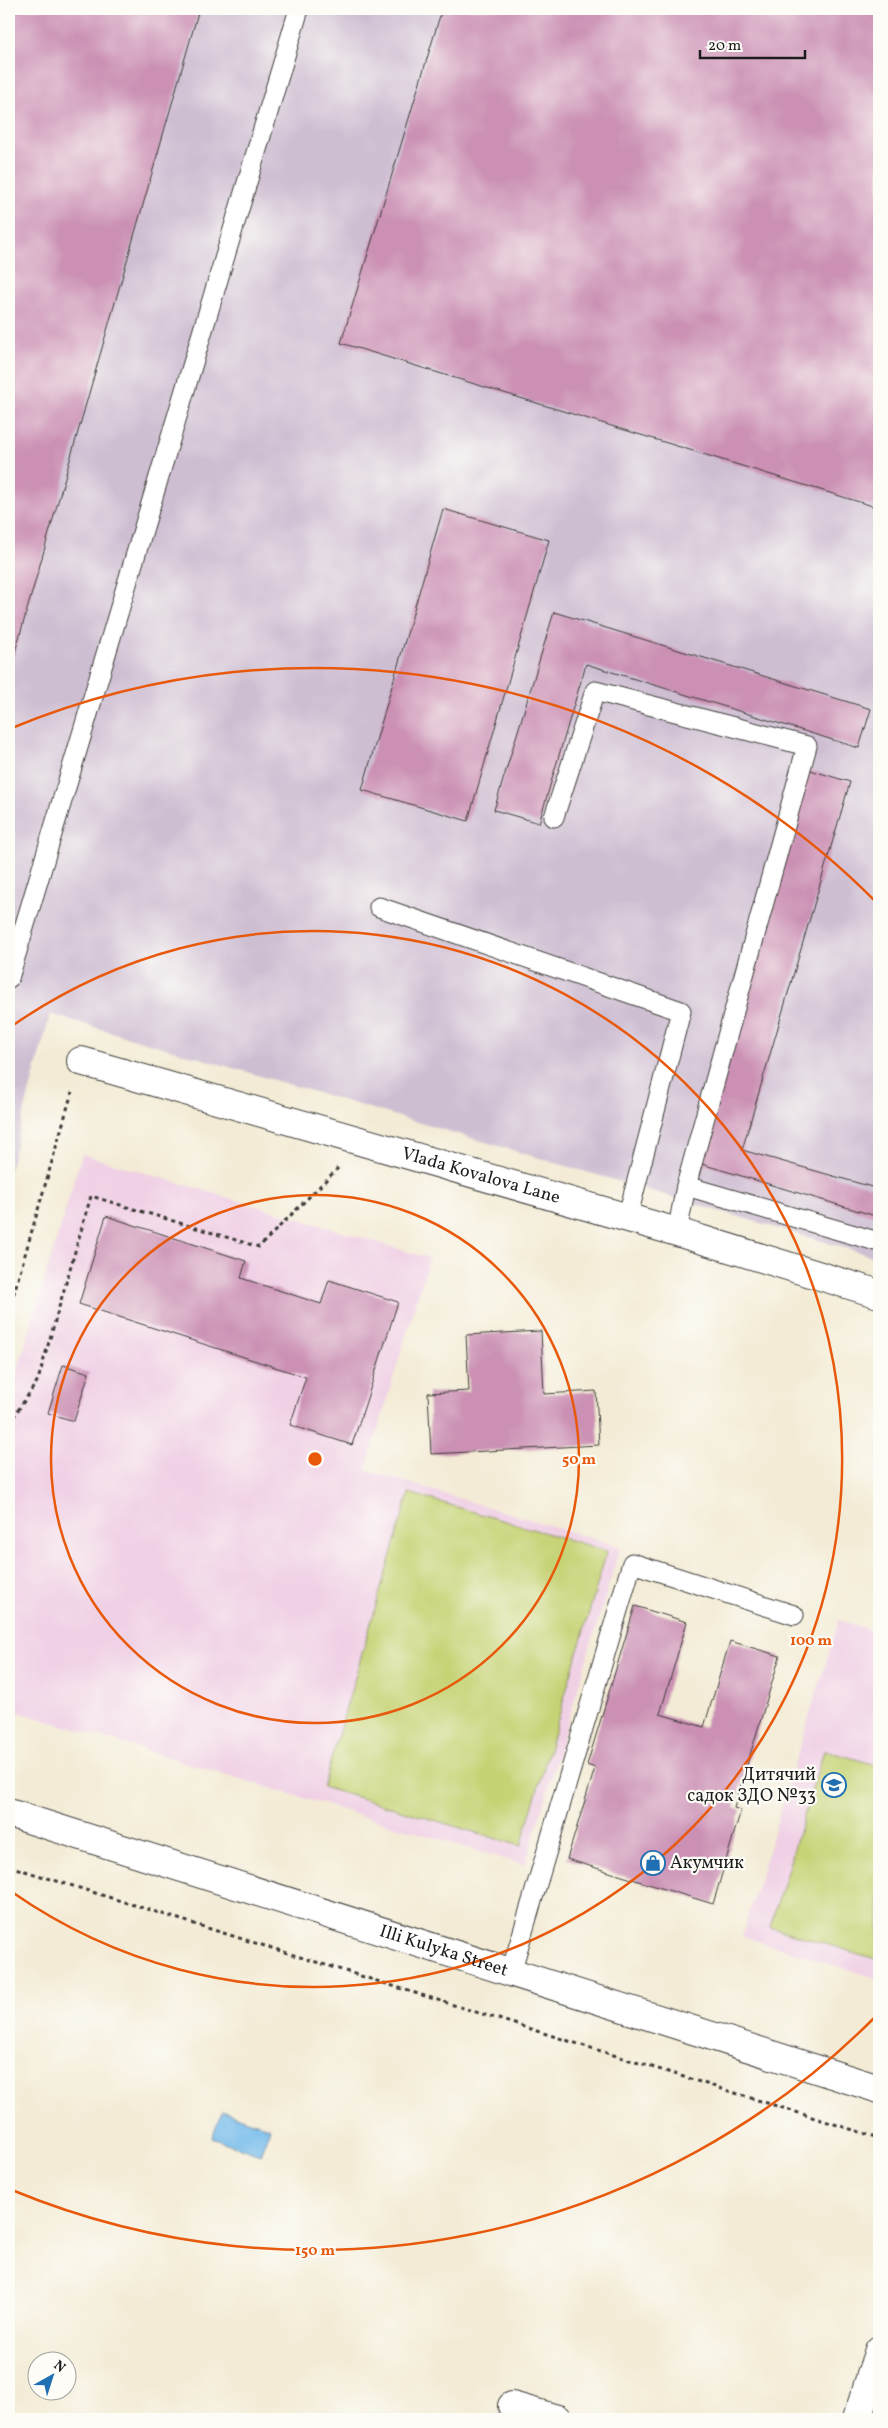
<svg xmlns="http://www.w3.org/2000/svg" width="888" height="2428" viewBox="0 0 888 2428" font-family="Vollkorn,serif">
<rect width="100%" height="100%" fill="#fdfcf7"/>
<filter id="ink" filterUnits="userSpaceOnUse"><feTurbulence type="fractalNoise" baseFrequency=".02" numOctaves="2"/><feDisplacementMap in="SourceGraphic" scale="10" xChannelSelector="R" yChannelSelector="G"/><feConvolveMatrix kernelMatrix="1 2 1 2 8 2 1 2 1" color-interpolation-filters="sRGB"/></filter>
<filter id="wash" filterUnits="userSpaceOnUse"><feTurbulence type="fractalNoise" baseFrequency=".0096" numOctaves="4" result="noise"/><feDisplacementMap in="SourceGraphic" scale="20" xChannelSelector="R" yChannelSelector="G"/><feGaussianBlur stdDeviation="1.12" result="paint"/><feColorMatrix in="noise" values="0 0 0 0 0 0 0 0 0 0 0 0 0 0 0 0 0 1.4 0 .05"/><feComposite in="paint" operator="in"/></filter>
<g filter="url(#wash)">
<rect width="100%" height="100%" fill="#f3ebd5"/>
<g fill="#f0d0e5">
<polygon points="82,1154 429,1258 366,1470 620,1547 525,1865 9,1709 9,1399"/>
<polygon points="839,1620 879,1633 879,1979 742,1936"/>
</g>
<polygon fill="#cebed2" points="9,9 879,9 879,1258 50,1014 9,1171"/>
<g fill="#c6d374" stroke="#717848">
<polygon points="409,1493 607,1551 521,1846 323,1787"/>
<polygon points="824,1750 879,1766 879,1960 770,1927"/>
</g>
<polygon fill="#73baea" stroke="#486b83" points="222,2111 270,2128 260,2155 212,2138"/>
<g id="blocks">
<g fill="#cb90b4">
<polygon points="9,9 199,9 9,673"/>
<polygon points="442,9 879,9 879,508 341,343"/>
<polygon points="443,509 549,540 468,821 362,790"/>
<polygon points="554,612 871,709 859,748 586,664 539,823 494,810"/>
<polygon points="807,769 850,782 742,1150 879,1189 879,1217 698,1163"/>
<polygon points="106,1216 246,1261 241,1278 321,1304 329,1280 398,1302 352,1445 290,1425 306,1377 79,1304"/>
<polygon points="541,1331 544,1394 596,1391 599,1445 431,1454 428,1393 469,1391 466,1335"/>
<polygon points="63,1365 89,1373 74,1421 48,1413"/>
<polygon points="635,1606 687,1622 660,1714 704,1727 730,1641 780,1656 734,1808 741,1810 713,1904 567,1859 595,1768 587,1765"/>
</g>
</g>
</g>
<g filter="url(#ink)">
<use href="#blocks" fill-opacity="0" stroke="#3c3b38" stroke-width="1"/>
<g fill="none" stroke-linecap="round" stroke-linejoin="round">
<defs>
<g id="service">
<polyline points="554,817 595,691 807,746 686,1186"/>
<polyline points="379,907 681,1011 627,1219"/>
<polyline points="9,978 299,9"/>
<polyline points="677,1232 686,1186 879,1242"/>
<polyline points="511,1972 632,1563 794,1615"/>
</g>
<g id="minor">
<path id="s1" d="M81,1061l596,171 202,62"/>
<polyline points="512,2406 557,2419"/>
<polyline points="857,2419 879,2350"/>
</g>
<g id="tertiary">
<path id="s2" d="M9,1813l870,276"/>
</g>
</defs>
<use href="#service" stroke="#3c3b38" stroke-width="21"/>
<use href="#minor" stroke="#3c3b38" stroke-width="30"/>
<use href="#tertiary" stroke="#3c3b38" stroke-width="30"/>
<g stroke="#3c3b38" stroke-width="3" stroke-dasharray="4 4" stroke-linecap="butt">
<polyline points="9,1310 72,1092"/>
<polyline points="9,1424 38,1380 91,1196 259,1247 338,1168"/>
<polyline points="9,1866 879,2138"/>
</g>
<use href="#service" stroke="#fff" stroke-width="19"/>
<use href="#minor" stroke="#fff" stroke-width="28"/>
<use href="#tertiary" stroke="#fff" stroke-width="28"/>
</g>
</g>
<g fill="none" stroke="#e8590c" stroke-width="2.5">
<circle cx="315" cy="1459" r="264"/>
<path d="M12 1026A528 528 0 1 1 12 1892"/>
<path d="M879 2013A791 791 0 0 1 12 2190M12 728A791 791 0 0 1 879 905"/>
</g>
<defs>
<symbol id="school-ring" viewBox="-11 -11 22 22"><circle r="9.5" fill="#fdfcf7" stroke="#1f6fb2" stroke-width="1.5"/><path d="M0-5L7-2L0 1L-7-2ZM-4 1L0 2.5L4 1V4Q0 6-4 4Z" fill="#1f6fb2"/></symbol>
<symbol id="shop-ring" viewBox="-11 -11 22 22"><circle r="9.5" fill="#fdfcf7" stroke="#1f6fb2" stroke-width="1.5"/><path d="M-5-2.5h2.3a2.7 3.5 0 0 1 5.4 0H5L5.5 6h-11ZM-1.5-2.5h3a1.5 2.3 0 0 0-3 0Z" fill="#1f6fb2"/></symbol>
</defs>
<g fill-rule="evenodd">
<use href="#school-ring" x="820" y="1771" width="28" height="28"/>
<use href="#shop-ring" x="639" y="1849" width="28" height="28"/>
</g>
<g text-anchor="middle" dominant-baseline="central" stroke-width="4.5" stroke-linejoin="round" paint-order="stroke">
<g font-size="18" fill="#1c1c1c" stroke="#fdfcf7">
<text stroke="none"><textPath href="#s1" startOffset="416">Vlada Kovalova Lane</textPath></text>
<text stroke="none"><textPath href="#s2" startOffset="456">Illi Kulyka Street</textPath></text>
</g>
<g font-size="18" fill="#1c1c1c" stroke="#fdfcf7" text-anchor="end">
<text x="816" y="1775">Дитячий<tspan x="816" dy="21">садок ЗДО №33</tspan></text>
<text x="670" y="1863" text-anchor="start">Акумчик</text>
</g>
</g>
<circle cx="315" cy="1459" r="8" fill="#e8590c" stroke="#fdfcf7" stroke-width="2.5"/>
<g font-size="15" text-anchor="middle" font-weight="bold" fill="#e8590c" stroke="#fdfcf7" stroke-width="4.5" stroke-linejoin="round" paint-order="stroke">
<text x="579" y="1464">50 m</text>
<text x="811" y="1645">100 m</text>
<text x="315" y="2255">150 m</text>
</g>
<rect width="888" height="2428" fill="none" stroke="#fdfcf7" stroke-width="30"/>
<g transform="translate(52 2376) rotate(39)"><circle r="24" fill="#fdfcf7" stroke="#a3a29f"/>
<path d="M0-4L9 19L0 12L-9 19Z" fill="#1f6fb2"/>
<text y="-8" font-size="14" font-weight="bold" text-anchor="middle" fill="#1c1c1c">N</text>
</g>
<path d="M700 50v8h105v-8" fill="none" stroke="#1c1c1c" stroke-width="2.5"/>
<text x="708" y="50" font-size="15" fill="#1c1c1c" stroke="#fdfcf7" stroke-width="4" paint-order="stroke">20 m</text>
</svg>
